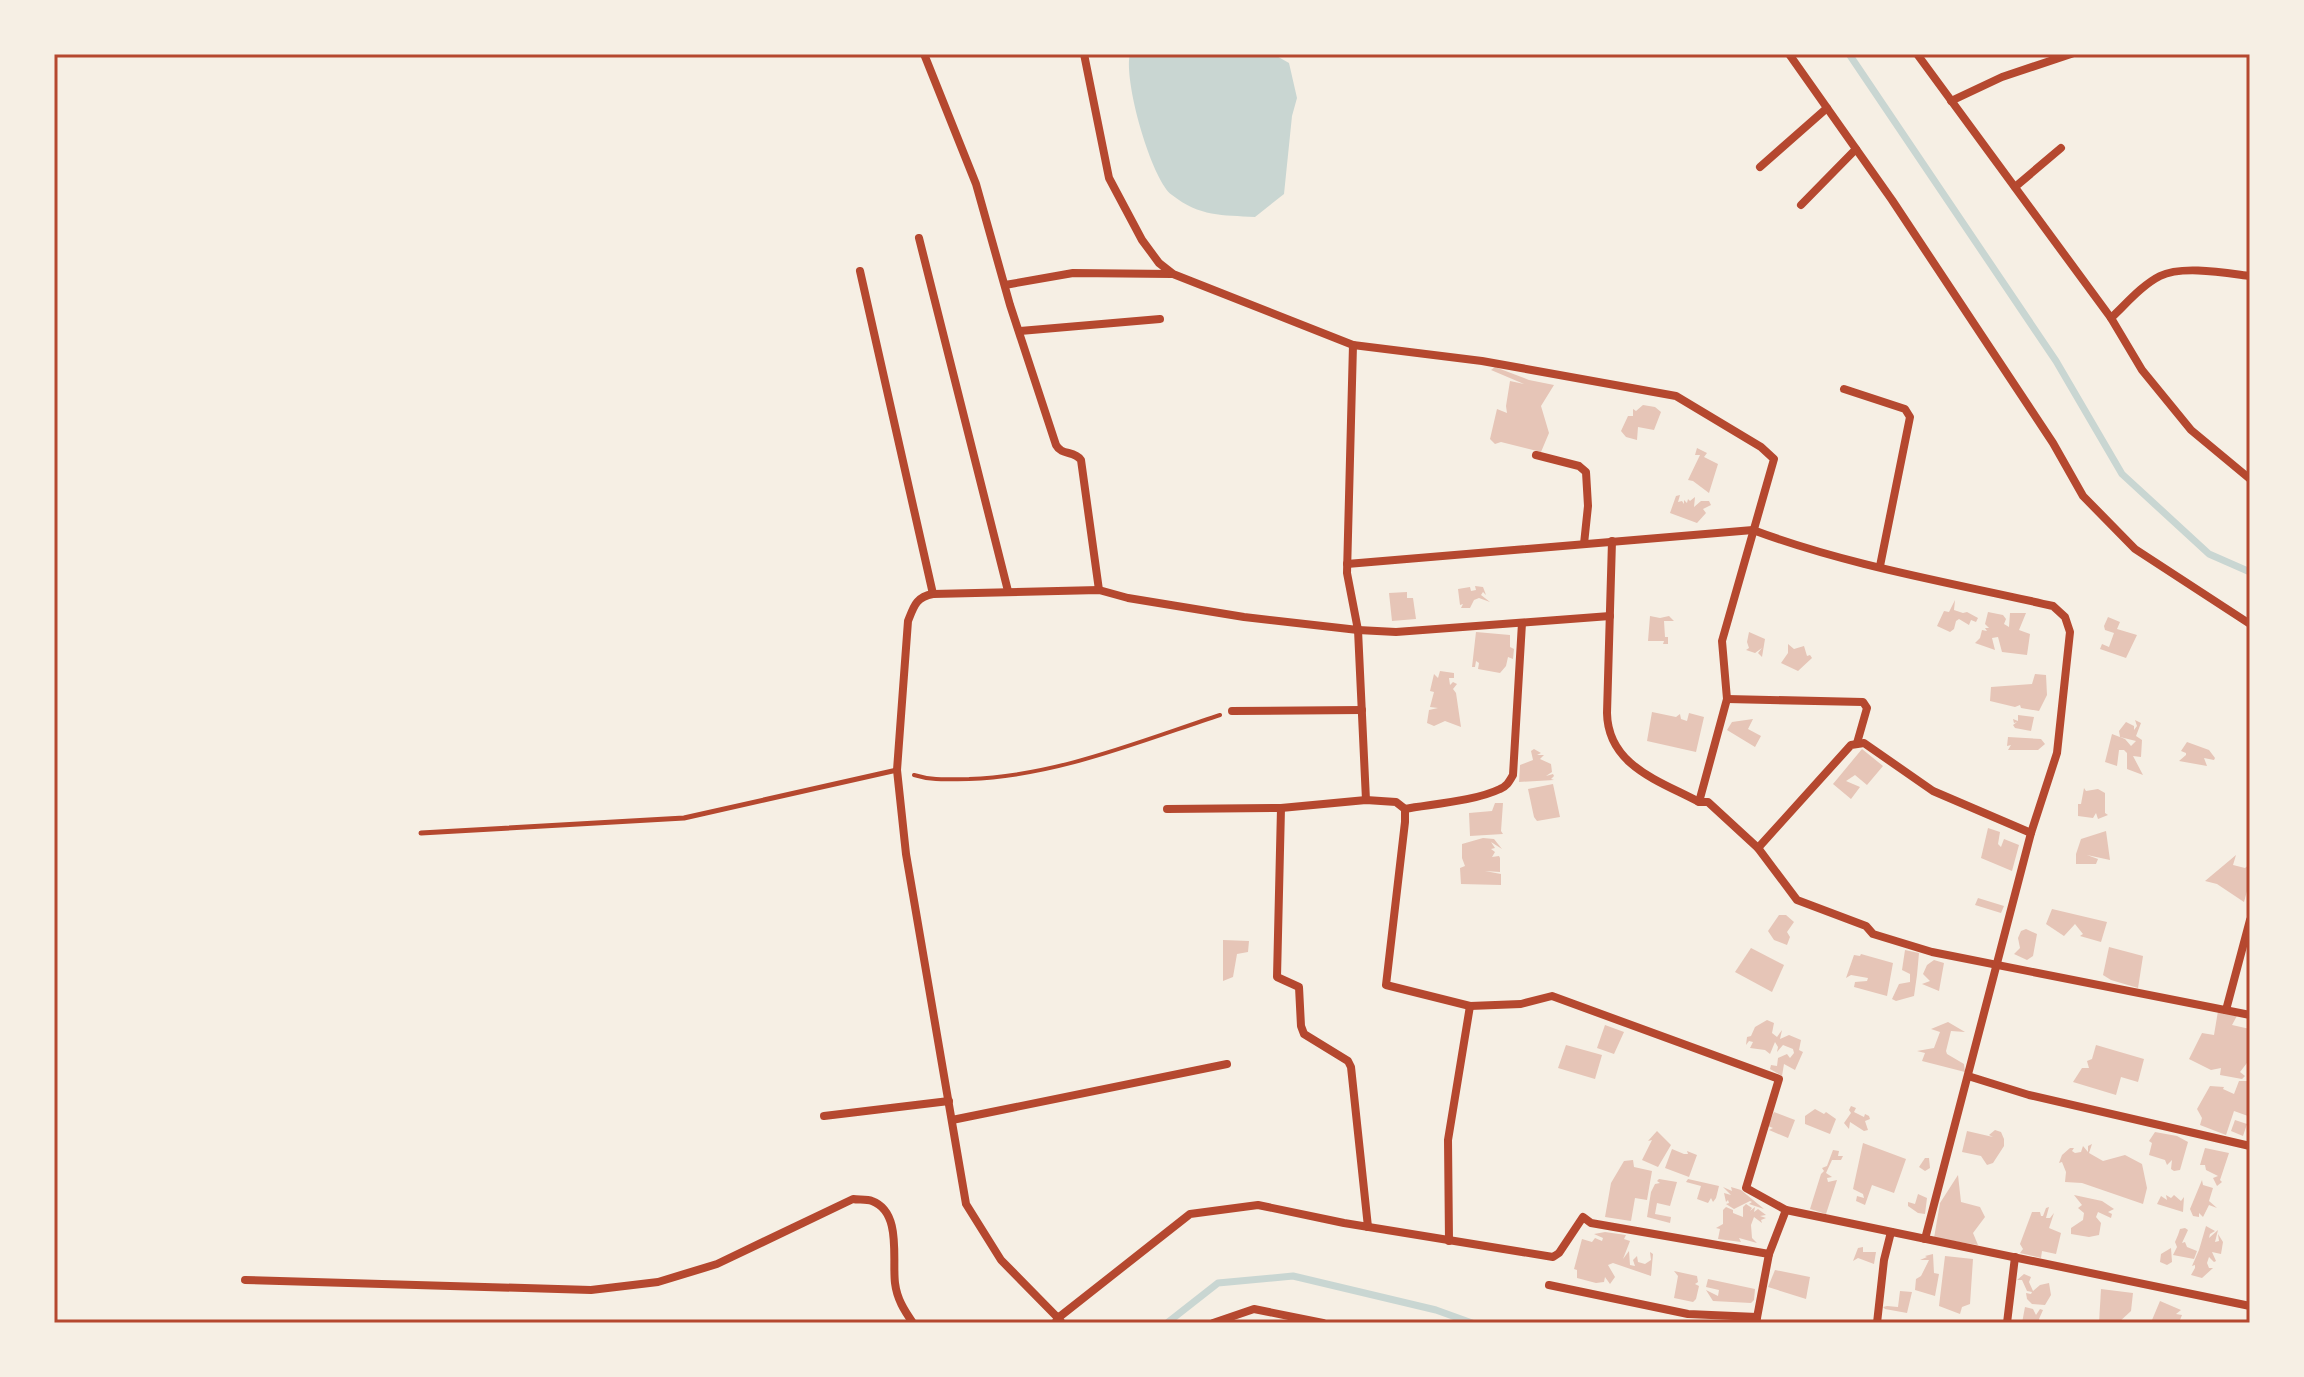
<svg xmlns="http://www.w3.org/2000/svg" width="2304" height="1377" viewBox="0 0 2304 1377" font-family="Manrope,sans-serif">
<rect width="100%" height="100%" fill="#f6efe4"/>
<path fill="#c9d6d2" d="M1130,54h143l16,9 8,35 -5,18 -8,78 -29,23c-33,-2 -55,0 -83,-22 -21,-16 -49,-116 -42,-141z"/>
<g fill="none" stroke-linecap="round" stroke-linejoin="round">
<g stroke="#c9d6d2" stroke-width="7">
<polyline points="1849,54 2056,361 2122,474 2209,554 2250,572"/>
<polyline points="1167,1323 1218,1283 1293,1276 1436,1310 1472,1323"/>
</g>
</g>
<g fill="#e6c5b7">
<polygon points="1495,367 1529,380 1554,385 1541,406 1549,433 1541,452 1501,442 1495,444 1490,439 1497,409 1507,413 1506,406 1510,381 1524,384 1491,370"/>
<polygon points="1643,405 1655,407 1661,412 1654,430 1638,427 1637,440 1626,437 1621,431 1628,416 1633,416 1633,409 1636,411"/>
<polygon points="1697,448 1707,453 1704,457 1718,464 1709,493 1693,481 1688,480 1700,455 1695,455"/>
<polygon points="1680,495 1678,502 1682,501 1684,504 1684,500 1687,503 1688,499 1690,501 1695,497 1694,507 1701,501 1709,501 1711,505 1703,509 1706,513 1697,523 1670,513 1676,496"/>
<polygon points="1475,586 1483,587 1486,595 1483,592 1481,595 1490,602 1479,598 1474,600 1470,608 1461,608 1463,604 1460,605 1458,589 1470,587 1471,591 1476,590"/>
<polygon points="1407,592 1407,598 1413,598 1416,619 1392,621 1389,593"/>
<polygon points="1955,600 1954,610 1963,613 1967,612 1978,618 1976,622 1971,620 1969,625 1959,619 1956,621 1954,629 1950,632 1937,626 1944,611 1949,612"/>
<polygon points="1988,612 2003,615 2006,619 2004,624 2009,627 2010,613 2026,613 2019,630 2030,634 2027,655 2002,652 1998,637 1992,638 1995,650 1975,643 1980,638 1982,630 1987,631 1985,628 1989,628 1985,624"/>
<polygon points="1650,616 1660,618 1669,616 1674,621 1664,621 1665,637 1668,637 1668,644 1663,644 1664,641 1648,641"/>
<polygon points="2108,617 2120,622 2117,629 2137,635 2126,658 2100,649 2102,644 2109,647 2114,633 2105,630 2104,626"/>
<polygon points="1476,632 1510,635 1510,647 1514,649 1513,659 1508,657 1506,666 1500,673 1478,669 1479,663 1476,661 1475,667 1472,667"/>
<polygon points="1749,632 1765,639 1762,657 1758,653 1762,648 1755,653 1746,650 1749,648 1747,642"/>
<polygon points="1788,644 1794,649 1804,646 1807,656 1810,655 1812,658 1798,671 1781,663 1788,653"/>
<polygon points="1440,671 1454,673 1454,678 1449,678 1450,685 1453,682 1457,684 1453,689 1456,693 1461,727 1445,721 1434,726 1427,723 1429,710 1438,708 1430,707 1434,692 1430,691 1434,674 1438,678"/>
<polygon points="2035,674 2046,675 2047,695 2039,711 2021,708 2020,705 2015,707 1990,701 1991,687 2032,684"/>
<polygon points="1652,712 1676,717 1680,714 1681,719 1687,721 1689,713 1704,717 1696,752 1647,741"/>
<polygon points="2018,715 2034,717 2031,731 2015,728 2013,725 2017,722 2014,723 2013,719 2018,721"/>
<polygon points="1753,719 1748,729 1761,736 1755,747 1727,730 1732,722"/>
<polygon points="2135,720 2141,723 2136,736 2142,740 2141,757 2133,756 2143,775 2127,769 2127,753 2124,750 2119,750 2117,766 2105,762 2112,734 2125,739 2131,746 2136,741 2120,737 2119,731 2126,722 2134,726 2134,730 2137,726"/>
<polygon points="2008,737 2041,739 2045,744 2038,750 2008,750 2011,745 2007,746"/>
<polygon points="2187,742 2209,750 2215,758 2214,760 2204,758 2207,766 2179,761 2186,755 2186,753 2181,751"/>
<polygon points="1534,749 1541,753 1537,755 1544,755 1540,759 1551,764 1552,772 1546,776 1553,774 1554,776 1551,779 1554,780 1519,782 1520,765 1533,760 1531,751"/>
<polygon points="1862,749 1883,766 1867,785 1855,775 1846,781 1860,787 1851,799 1833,784"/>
<polygon points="1553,784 1560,817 1537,821 1534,817 1528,789"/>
<polygon points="2084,788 2086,791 2098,789 2105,793 2105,813 2108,815 2098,819 2096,813 2093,818 2078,816 2078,804 2081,804"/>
<polygon points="1495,803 1503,803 1501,831 1503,834 1470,836 1469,813 1492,811"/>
<polygon points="1988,828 2000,832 1998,844 2001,847 2004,839 2019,845 2012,871 1981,858"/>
<polygon points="2106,831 2110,860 2087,855 2098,859 2096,864 2076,864 2076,854 2081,839"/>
<polygon points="1483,838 1494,839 1502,849 1491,842 1495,848 1491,849 1495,852 1492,857 1499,856 1500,858 1500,872 1485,871 1501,874 1501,885 1461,884 1460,868 1465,866 1462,858 1462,844"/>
<polygon points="2236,855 2233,865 2245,868 2250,864 2250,880 2244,902 2217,884 2205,881"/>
<polygon points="1978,898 2004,906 2001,913 1975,905"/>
<polygon points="2052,909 2107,922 2101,942 2080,936 2083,934 2075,924 2064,936 2046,924"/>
<polygon points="1779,915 1786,915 1794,922 1787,932 1790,937 1787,945 1774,940 1768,931"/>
<polygon points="2026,929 2037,934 2033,956 2027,960 2014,954 2020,948 2018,938 2021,931"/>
<polygon points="1223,940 1249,941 1248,952 1237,954 1233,977 1223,981"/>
<polygon points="2109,947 2143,956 2138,988 2111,980 2103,975"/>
<polygon points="1751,948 1784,965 1772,992 1735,972"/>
<polygon points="1905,950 1919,953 1917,975 1914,996 1896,1001 1892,999 1899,984 1910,982 1910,974 1902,970"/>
<polygon points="1861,954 1893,963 1887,996 1854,987 1855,982 1867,981 1868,978 1851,975 1846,978 1854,955 1860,956"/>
<polygon points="1934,960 1944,963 1939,991 1922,984 1930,981 1923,974 1927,965"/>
<polygon points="2218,1011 2238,1014 2232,1025 2250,1029 2250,1059 2240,1072 2245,1076 2242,1079 2220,1075 2221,1068 2211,1070 2189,1059 2202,1033 2214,1035"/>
<polygon points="1767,1020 1774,1023 1772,1033 1777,1037 1782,1030 1780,1039 1789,1035 1801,1040 1799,1050 1803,1052 1795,1070 1784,1064 1782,1076 1770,1069 1771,1065 1777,1066 1778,1058 1787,1054 1790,1058 1794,1053 1793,1049 1783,1045 1777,1052 1778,1047 1775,1042 1770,1054 1765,1050 1750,1048 1753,1042 1749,1041 1746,1045 1747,1037 1751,1036 1755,1027"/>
<polygon points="1948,1022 1965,1032 1951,1031 1946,1051 1947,1054 1964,1064 1965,1072 1922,1061 1925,1053 1917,1051 1934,1048 1940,1032 1931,1029"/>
<polygon points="1605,1025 1624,1032 1614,1054 1597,1048"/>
<polygon points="1566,1045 1602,1055 1595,1079 1558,1068"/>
<polygon points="2096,1045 2144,1059 2138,1082 2121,1077 2116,1095 2073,1082 2082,1068 2089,1068 2087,1061 2092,1059"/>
<polygon points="2239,1081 2250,1081 2248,1116 2234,1111 2226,1135 2200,1125 2202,1118 2197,1109 2210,1086 2224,1087 2223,1089 2234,1094"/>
<polygon points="1851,1106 1856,1108 1854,1112 1864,1117 1865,1114 1869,1116 1870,1119 1865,1121 1868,1130 1864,1131 1850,1122 1849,1129 1844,1123 1851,1113 1849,1110"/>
<polygon points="1815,1109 1824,1114 1826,1112 1836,1119 1830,1134 1805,1124 1805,1116"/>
<polygon points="1774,1112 1795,1120 1788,1138 1769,1130 1773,1128 1768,1126"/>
<polygon points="2235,1120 2247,1124 2243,1136 2231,1131"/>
<polygon points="1995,1130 2001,1132 2004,1139 2004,1146 1993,1163 1987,1165 1981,1156 1962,1152 1967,1131 1993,1137 1989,1135"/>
<polygon points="1657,1131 1671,1145 1658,1167 1642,1160 1652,1140 1648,1141"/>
<polygon points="2155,1132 2177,1136 2188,1142 2180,1170 2174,1171 2171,1169 2172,1160 2167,1165 2165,1160 2149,1155 2152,1143 2149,1141"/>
<polygon points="1863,1143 1906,1159 1894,1193 1872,1185 1865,1205 1856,1201 1857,1196 1864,1198 1863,1194 1853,1189"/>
<polygon points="2092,1144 2089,1153 2103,1161 2125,1155 2142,1164 2147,1188 2143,1204 2082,1183 2065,1182 2066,1172 2062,1162 2059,1163 2062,1155 2070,1148 2074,1148 2072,1151 2075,1153 2081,1152 2083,1146 2088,1152 2088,1146"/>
<polygon points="2205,1148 2229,1153 2220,1180 2222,1182 2217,1186 2213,1178 2218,1176 2206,1170 2205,1165 2200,1165"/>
<polygon points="1672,1149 1684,1154 1688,1154 1687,1151 1697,1155 1689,1177 1665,1168"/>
<polygon points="1833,1150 1839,1151 1838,1156 1843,1156 1841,1160 1832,1160 1826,1173 1832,1177 1827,1178 1828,1182 1837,1180 1826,1214 1810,1209 1821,1174 1824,1171 1822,1168 1827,1166"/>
<polygon points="1925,1158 1929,1158 1930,1168 1925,1171 1919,1167"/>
<polygon points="1633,1160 1634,1167 1652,1171 1647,1200 1635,1198 1631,1221 1605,1217 1611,1183 1624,1161"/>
<polygon points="1958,1175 1961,1202 1980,1207 1985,1217 1973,1233 1978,1245 1934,1238 1940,1203"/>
<polygon points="1659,1179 1677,1182 1670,1206 1657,1203 1655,1214 1671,1217 1670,1223 1647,1217 1651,1192 1655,1184 1660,1183 1657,1181"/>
<polygon points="1688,1179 1719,1186 1716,1198 1713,1202 1711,1198 1708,1203 1697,1199 1701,1186 1686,1182"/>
<polygon points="2202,1180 2203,1185 2213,1188 2209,1201 2217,1208 2209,1205 2203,1217 2199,1213 2199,1217 2193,1216 2190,1209"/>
<polygon points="1723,1187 1732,1191 1731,1187 1741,1190 1764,1209 1749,1204 1752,1202 1750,1201 1734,1209 1726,1204 1729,1203 1728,1200 1726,1202 1724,1193 1731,1195"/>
<polygon points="1918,1194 1927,1198 1925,1214 1918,1213 1908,1206 1908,1202 1915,1204"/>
<polygon points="2074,1195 2102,1201 2114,1209 2108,1212 2112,1214 2111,1218 2098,1212 2096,1217 2101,1223 2099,1235 2089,1237 2071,1234 2071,1228 2083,1220 2084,1213 2078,1208 2082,1205"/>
<polygon points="2166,1195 2171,1198 2174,1195 2181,1201 2184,1197 2183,1212 2157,1204 2161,1196 2167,1200"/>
<polygon points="1746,1204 1752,1208 1750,1211 1755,1207 1754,1212 1758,1209 1766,1215 1760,1216 1766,1218 1761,1220 1762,1223 1754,1217 1751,1225 1752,1238 1757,1243 1739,1238 1741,1242 1718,1239 1720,1229 1716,1228 1723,1224 1723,1210 1726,1207 1733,1210 1733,1213 1743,1217 1743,1207"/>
<polygon points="2049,1207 2046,1218 2050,1218 2054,1213 2049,1228 2061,1233 2056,1254 2042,1251 2041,1258 2020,1253 2023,1249 2020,1244 2032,1212 2040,1212 2041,1216 2043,1216 2046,1208"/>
<polygon points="2206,1226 2215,1231 2210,1234 2209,1238 2218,1230 2215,1242 2219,1241 2218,1234 2223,1242 2221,1254 2212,1252 2216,1261 2214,1262 2209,1257 2207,1263 2209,1268 2213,1268 2202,1278 2191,1275 2195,1268 2195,1265 2192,1266 2199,1250"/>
<polygon points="2185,1228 2188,1230 2182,1243 2185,1242 2187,1247 2197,1251 2194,1259 2173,1255 2177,1247 2175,1242 2178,1235 2180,1229"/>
<polygon points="1605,1232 1626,1235 1624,1239 1630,1241 1623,1259 1629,1251 1630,1265 1635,1266 1633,1260 1637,1256 1638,1262 1645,1264 1651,1260 1650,1252 1653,1254 1651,1276 1613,1263 1608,1265 1615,1277 1610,1284 1605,1277 1604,1282 1596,1283 1577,1278 1577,1270 1574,1269 1582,1239 1592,1242 1595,1238 1602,1241 1603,1238 1594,1234"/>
<polygon points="1863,1247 1863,1252 1876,1252 1874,1264 1858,1258 1853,1261 1858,1248"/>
<polygon points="2171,1248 2172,1262 2167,1265 2160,1262 2161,1254"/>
<polygon points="1933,1254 1934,1273 1939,1274 1935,1296 1915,1290 1916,1279 1921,1276 1929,1260 1920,1260 1927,1257 1925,1256"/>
<polygon points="1945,1256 1973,1259 1970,1304 1962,1307 1960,1314 1939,1306"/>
<polygon points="1775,1270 1810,1277 1806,1299 1768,1287"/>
<polygon points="1674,1271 1697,1276 1698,1282 1695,1284 1699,1286 1696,1299 1693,1302 1674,1298 1678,1276"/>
<polygon points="2024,1274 2031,1277 2029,1282 2033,1291 2040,1285 2049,1283 2051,1295 2045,1305 2032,1304 2027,1299 2026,1293 2031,1294 2032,1292 2027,1291 2022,1280 2017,1280"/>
<polygon points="1708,1279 1755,1289 1754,1300 1751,1303 1713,1301 1706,1290 1718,1296 1719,1290 1706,1287"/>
<polygon points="2101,1289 2133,1293 2131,1311 2118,1323 2099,1323"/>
<polygon points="1900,1291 1912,1292 1907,1313 1885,1309 1883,1307 1887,1306 1898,1307"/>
<polygon points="2160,1301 2181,1310 2176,1314 2182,1315 2180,1320 2176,1323 2160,1323 2152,1320"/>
<polygon points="2025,1307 2033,1309 2036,1315 2040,1309 2043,1310 2039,1319 2040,1323 2022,1323"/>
</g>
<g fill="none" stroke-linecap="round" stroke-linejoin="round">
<path stroke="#b5482f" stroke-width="4" d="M914,775c19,6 36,4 55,4 87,-3 169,-37 251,-64"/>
<polyline stroke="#b5482f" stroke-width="5" points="421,833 684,818 897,770"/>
<g stroke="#b5482f" stroke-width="8">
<path d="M924,54l52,130 34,121 46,140c6,11 18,5 25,15l18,130"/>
<polyline points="1084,54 1109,178 1142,240 1159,263 1173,274 1353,345 1482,361 1676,396 1761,447 1774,459 1722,641 1727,699 1699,802"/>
<polyline points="1789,54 1892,200 2053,443 2083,496 2135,549 2250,624"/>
<polyline points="1917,54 2111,318 2142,370 2191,430 2250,479"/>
<polyline points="1951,101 2002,77 2071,54"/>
<polyline points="1760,167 1827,108"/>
<polyline points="2015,187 2061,148"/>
<polyline points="1801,205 1856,149"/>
<polyline points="919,238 1008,591"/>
<polyline points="860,271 933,594"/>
<polyline points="1005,285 1073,273 1172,274"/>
<path d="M2111,318c15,-14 31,-33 49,-42 22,-11 66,-3 90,0"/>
<polyline points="1020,331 1160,319"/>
<path d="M1353,345l-6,228 11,57 -114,-13 -116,-19 -29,-8 -166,4c-17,3 -19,12 -25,27l-11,149 9,84 60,350 35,56 57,58 132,-104 68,-9 86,18 209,34 6,-4 24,-36 8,6 178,31"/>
<polyline points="1844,389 1905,409 1910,417 1880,566"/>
<polyline points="1536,455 1579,466 1586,472 1588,506 1584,544"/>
<path d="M1612,541l-5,172c1,53 53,68 92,89h9l50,46 39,52 69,26 7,8 59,18 318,63"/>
<path d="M1347,564l406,-34c96,36 200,53 300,76l12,11 5,15 -13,121 -26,80 -106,406"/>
<polyline points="1727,699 1863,702 1867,708 1857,743"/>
<polyline points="1232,711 1362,710"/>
<polyline points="1366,800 1358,630 1396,632 1610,616"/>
<polyline points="1281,808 1277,977 1299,987 1301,1026 1304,1034 1348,1061 1351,1067 1368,1227"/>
<polyline points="1167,809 1281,808 1366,800 1396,802 1405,809 1405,822 1386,985 1470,1006 1521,1004 1552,996 1779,1079 1746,1188 1786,1210"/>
<path d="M1405,809c28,-5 70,-8 95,-20 7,-3 9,-7 13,-14l9,-152"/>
<polyline points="1758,848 1851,745 1864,743 1933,791 2031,833"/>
<polyline points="2226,1010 2250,920"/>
<polyline points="1968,1076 2029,1095 2250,1146"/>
<polyline points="824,1116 949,1101"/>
<polyline points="952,1120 1227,1064"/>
<polyline points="1449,1241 1448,1140 1470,1006"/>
<path d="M245,1280l346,10 67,-8 59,-18 136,-65c5,1 14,0 19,2 30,11 20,58 23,82 2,16 9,27 18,40"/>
<polyline points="1549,1285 1688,1314 1757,1317"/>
<polyline points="1055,1323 1058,1318 1062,1323"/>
<polyline points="1213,1323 1254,1309 1323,1323"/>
<polyline points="1756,1323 1769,1254 1786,1210 2250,1306"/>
<polyline points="1877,1323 1884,1260 1891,1232"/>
<polyline points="2007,1323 2015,1257"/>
</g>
</g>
<rect width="2304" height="1377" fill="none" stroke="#f6efe4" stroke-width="112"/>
<rect x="56" y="56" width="2192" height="1265" fill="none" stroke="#b5482f" stroke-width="3"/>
</svg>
